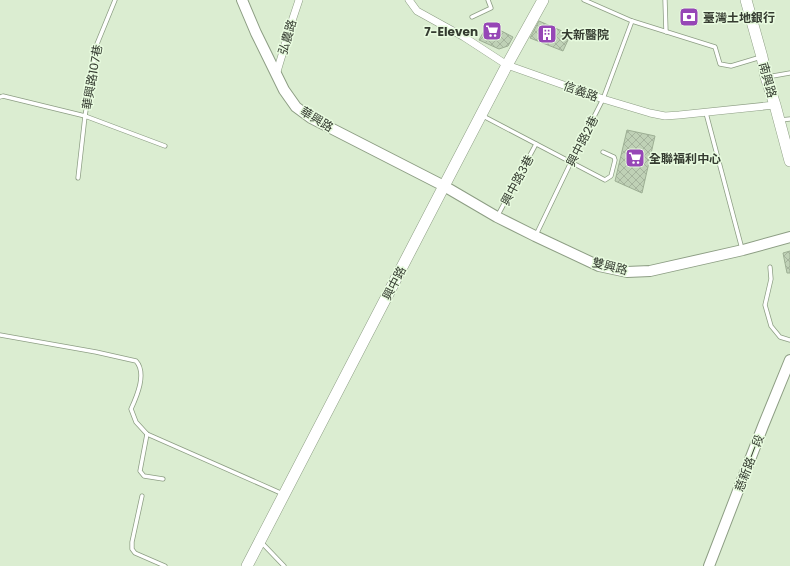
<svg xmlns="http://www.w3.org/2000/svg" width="790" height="566" viewBox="0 0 790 566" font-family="Poppins,'Noto Sans TC',sans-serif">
<defs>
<pattern id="building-cross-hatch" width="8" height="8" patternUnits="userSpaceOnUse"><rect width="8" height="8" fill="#bfd1b6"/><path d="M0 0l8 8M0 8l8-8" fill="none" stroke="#a5b49d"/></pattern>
</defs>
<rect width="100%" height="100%" fill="#dbedd1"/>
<g fill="url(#building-cross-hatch)" stroke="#9daf94">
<polygon points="539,21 562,31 564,38 568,40 563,51 530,38"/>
<polygon points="488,24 513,37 508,46 499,49 479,40"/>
<polygon points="627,130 655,136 642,193 615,181"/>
<polygon points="790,251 790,273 787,273 783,253"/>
</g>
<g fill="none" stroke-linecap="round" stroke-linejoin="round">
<defs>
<g id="lane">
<polyline points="584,0 632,21 715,47 720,64 731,66 761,57"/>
<polyline points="665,0 666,32"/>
<polyline points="472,17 491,8 488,0"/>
<polyline points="767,77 790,73"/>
<polyline points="0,97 3,96 85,116 97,44 115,0"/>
<polyline points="706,113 742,249"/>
<polyline points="483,116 605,180 611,176 615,160 614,157 603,152"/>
<polyline points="780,120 790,119"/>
<polyline points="78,178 85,116 165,146"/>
<polyline points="498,215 536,144"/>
<polyline points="536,235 571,162 603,99 632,21"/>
<polyline points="770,267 771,279 765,305 771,326 780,337 790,340"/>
<path d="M0,335l96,17 40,9c11,12 1,35 -5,48l5,13 11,12 136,60"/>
<polyline points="147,434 140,471 144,476 163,479"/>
<polyline points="142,496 132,542 132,549 135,553 165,566"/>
<polyline points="262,543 284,566"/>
</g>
<g id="street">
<polyline points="409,0 417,11 464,37 507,65 603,99 650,113 665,116 679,115 775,105"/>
<polyline points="276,75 293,18 299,0"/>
</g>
<g id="secondary">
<polyline points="242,0 256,33 284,90 296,107 311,118 444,186 497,217 535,236 599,266 627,272 650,271 743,250 790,237"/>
<polyline points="709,566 763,426 790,360"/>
</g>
<g id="primary">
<polyline points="746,0 762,57 766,77 775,105 790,161"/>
<polyline points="247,566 444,186 507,65 543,0"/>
</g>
</defs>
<use href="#lane" stroke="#8d9e84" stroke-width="5"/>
<use href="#street" stroke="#8d9e84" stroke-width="8"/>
<use href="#secondary" stroke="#8d9e84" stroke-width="12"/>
<use href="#primary" stroke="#8d9e84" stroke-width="12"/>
<use href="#lane" stroke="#fff" stroke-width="3.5"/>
<use href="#street" stroke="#fff" stroke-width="7"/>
<use href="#secondary" stroke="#fff" stroke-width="10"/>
<use href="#primary" stroke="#fff" stroke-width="11"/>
</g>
<defs>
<symbol id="bank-square" viewBox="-11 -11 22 22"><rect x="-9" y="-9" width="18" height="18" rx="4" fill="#9646b6" stroke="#e8fbdf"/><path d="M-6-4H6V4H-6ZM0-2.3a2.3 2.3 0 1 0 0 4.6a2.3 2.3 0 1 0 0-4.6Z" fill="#fff"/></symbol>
<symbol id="supermarket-square" viewBox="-11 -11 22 22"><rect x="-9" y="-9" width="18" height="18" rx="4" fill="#9646b6" stroke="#e8fbdf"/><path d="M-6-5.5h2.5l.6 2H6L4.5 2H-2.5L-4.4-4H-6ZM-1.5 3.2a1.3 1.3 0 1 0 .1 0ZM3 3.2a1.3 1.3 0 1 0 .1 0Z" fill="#fff"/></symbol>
<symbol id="building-square" viewBox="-11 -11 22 22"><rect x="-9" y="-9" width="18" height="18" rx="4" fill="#9646b6" stroke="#e8fbdf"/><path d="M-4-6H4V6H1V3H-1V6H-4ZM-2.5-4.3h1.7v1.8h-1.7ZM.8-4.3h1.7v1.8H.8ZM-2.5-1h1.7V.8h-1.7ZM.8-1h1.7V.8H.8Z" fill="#fff"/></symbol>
</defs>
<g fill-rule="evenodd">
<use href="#bank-square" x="678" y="6" width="22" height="22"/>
<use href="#supermarket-square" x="481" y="20" width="22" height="22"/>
<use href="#building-square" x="536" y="23" width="22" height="22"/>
<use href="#supermarket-square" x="624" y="147" width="22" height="22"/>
</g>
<g text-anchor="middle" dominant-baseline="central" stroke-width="3" stroke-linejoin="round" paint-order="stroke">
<g font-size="12" font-weight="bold" fill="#343b30" stroke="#e8fbdf" text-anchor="start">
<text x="703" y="17">臺灣土地銀行</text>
<text x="478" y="31" text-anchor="end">7-Eleven</text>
<text x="561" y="34">大新醫院</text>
<text x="649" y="158">全聯福利中心</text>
</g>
<g font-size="12" fill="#343b30" stroke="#e8fbdf">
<text transform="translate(287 37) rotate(-74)">弘農路</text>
<text transform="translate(92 77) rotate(-80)">華興路107巷</text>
<text transform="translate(768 80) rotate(75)">南興路</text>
<text transform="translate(581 91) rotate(20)">信義路</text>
<text transform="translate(317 119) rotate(31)">華興路</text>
<text transform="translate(582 141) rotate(-63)">興中路2巷</text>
<text transform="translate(517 180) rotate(-62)">興中路3巷</text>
<text transform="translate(610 266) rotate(14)">雙興路</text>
<text transform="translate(394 283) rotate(-63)">興中路</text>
<text transform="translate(749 463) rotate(-69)">慈新路一段</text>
</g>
</g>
</svg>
